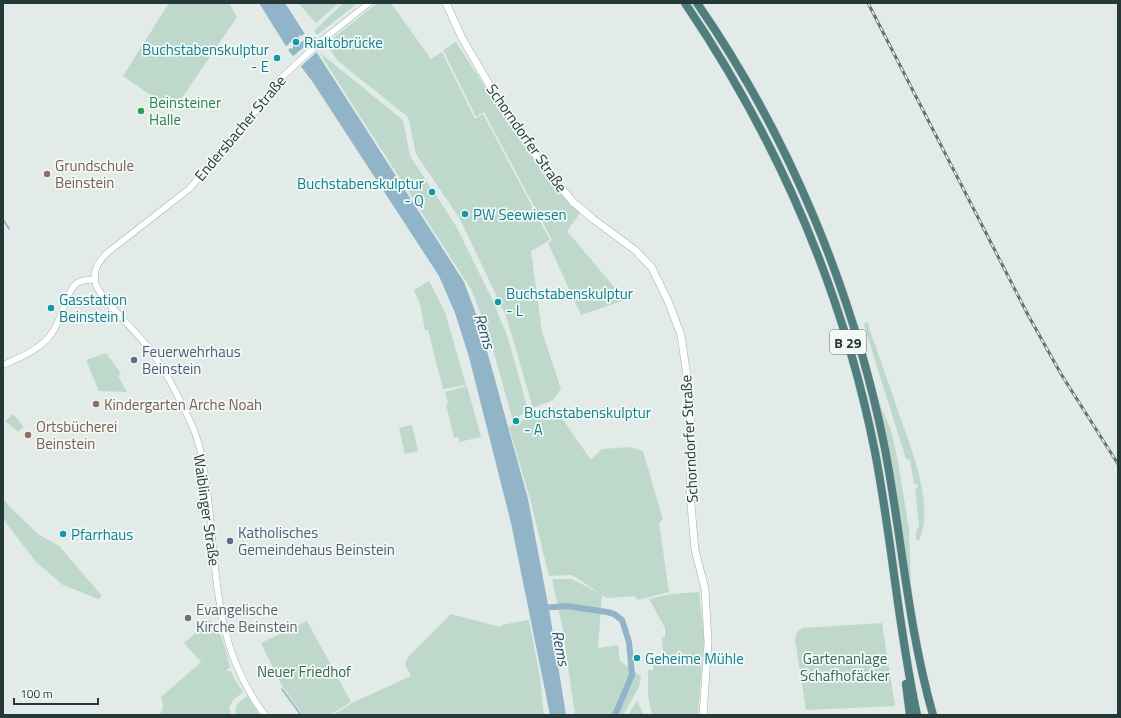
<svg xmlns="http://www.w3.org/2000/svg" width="1121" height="718" viewBox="0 0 1121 718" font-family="'Titillium Web',sans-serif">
<rect width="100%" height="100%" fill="#e3ebe9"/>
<g fill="#bed9cb">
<polygon points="169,3 229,3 237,17 173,111 123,76"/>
<polygon points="298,3 339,3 316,23"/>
<polygon points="343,3 358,3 317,35 314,31"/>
<polygon points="377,3 391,3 431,59 442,52 475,119 483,114 550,240 531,251 542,332 561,389 553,400 533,408 506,316 460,219 416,154 408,117 338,61 326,44"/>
<polygon points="456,42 497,105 580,213 567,231 625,300 581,315 548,243 552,240 484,112 476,117 443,50"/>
<polygon points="319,52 403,120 410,156 456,226 494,303 508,338 528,410 513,421 490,339 472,291"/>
<polygon points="429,281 445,312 466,385 443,389 428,330 425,330 420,304 414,290"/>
<path d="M866,322l2,2c9,27 19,54 28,81 12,36 40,98 23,135h-3v-10l3,-3 -4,-39h3l-1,-4h-3l-4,-24 -4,-1 -42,-134z"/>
<polygon points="106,353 121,374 118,376 127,392 99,391 86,360"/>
<polygon points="467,386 481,437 459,442 458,437 454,438 446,404 448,403 445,392"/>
<polygon points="876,394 892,433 898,462 909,529 911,585"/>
<polygon points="554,407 591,460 602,449 630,447 643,451 663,520 659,523 669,592 638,600 635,596 607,598 602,595 598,648 618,645 620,661 641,676 639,687 623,715 575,715 563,630 552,579 572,579 601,594 572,575 549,576 530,499 509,427 535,414"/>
<polygon points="13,414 24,427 18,432 5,421"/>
<polygon points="412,425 418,451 405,454 399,428"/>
<polygon points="3,498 10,507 38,534 59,546 102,596 98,599 63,585 36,562 3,519"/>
<polygon points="699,592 704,637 698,715 652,715 648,695 648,670 653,670 653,662 663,662 662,637 665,637 665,628 649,599 671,594"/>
<polygon points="451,614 500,627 501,625 529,620 540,677 544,715 333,715 354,702 411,676 405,664 409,656"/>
<path d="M210,620c12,12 16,30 20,47l-4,4h5l4,9 8,12 -10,8 -4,8 2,7h-71l3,-8 -2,-10 40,-35 3,3 -20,-22z"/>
<polygon points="307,621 351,702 330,715 303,715 281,684 261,643"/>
<polygon points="882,623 895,706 806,710 795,639 797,632 803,628"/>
<path d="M247,696l13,19h-24c-2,-10 3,-13 11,-19z"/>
<polygon points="637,701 644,715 628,715"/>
</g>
<polygon fill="#91b4c9" points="259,3 285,3 464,282 479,322 528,499 550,615 566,715 550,715 511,523 469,357 455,313 439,276 312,81 289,51"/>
<g fill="#e3ebe9">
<polygon points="307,32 309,36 303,40 303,42 301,41 293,46 293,49 291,48 286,51 284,48 289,44 289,42 291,43 299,38 299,35 301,36"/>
<polygon points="312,40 319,50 299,68 291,58"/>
</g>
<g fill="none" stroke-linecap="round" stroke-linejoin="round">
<g stroke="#91b4c9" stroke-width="1.5">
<polyline points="3,219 9,229"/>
<polyline points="282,689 301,715"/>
</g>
<polyline stroke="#91b4c9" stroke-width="6" points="542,608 567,606 607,612 614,614 622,620 629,642 632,675 615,715"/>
<defs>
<g id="tertiary">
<path d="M3,365c18,-8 37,-15 49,-32 10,-12 14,-45 27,-51 5,-2 11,-2 16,-3"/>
<path d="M265,715c-51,-67 -47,-136 -57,-216 -3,-24 -6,-53 -17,-76 -13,-27 -26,-55 -45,-78 -11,-15 -45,-46 -50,-60 -4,-14 2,-23 11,-32l82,-64 46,-51 45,-59 41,-38 48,-38"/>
</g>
<polyline id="secondary" points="446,3 462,38 493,91 541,163 573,202 593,219 635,250 652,268 668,301 681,335 689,390 692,447 690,494 695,550 705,589 708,642 703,715"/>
<g id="trunk">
<path d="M685,3c92,136 158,288 190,449 17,87 23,176 42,263"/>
<path d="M697,3c92,133 156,287 188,446 17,89 23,179 48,266"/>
<polyline points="906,684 910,715"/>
</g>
</defs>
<use href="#tertiary" stroke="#a6b2b0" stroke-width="7"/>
<use href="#secondary" stroke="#a0b2af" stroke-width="8"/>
<use href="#trunk" stroke="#c2c8c7" stroke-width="9"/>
<use href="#tertiary" stroke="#fff" stroke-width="6"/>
<use href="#secondary" stroke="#fff" stroke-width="7"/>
<use href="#trunk" stroke="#507e7e" stroke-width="8"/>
<defs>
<polyline id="rail" points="868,3 1028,315 1061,374 1118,464"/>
</defs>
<use href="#rail" stroke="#5f7574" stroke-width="3"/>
<use href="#rail" stroke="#f3f8f6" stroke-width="1.5" stroke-dasharray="4.5" stroke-linecap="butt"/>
</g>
<g fill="#0f9aa8" stroke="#f3f8f6" stroke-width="1.5">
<circle cx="296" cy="42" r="4"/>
<circle cx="277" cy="58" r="4"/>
<circle cx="432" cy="192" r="4"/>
<circle cx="465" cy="214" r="4"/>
<circle cx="498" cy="302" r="4"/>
<circle cx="51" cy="308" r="4"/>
<circle cx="516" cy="421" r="4"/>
<circle cx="63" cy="534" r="4"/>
<circle cx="637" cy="658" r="4"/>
</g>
<circle fill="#2e9e5b" stroke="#f3f8f6" stroke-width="1.5" cx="141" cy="111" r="4"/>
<g fill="#8d6e63" stroke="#f3f8f6" stroke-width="1.5">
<circle cx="47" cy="174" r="4"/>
<circle cx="96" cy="404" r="4"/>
<circle cx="28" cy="435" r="4"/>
</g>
<g fill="#5c6f8a" stroke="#f3f8f6" stroke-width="1.5">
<circle cx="134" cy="360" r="4"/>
<circle cx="230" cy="541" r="4"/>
</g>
<circle fill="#6b7280" stroke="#f3f8f6" stroke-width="1.5" cx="188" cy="618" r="4"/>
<g text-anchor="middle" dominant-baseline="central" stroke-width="3.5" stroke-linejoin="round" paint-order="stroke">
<rect fill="#f3f8f6" stroke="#637371" stroke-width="1" x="830" y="330" width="36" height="24" rx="3"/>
<g font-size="14" font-weight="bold" fill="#253a38">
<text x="848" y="342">B 29</text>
</g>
<g font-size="15" fill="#0d838f" stroke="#f3f8f6" text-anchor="start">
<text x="304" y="42">Rialtobrücke</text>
<text x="269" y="49" text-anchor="end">Buchstabenskulptur<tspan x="269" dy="17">- E</tspan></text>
<text x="424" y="183" text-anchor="end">Buchstabenskulptur<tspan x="424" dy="17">- Q</tspan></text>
<text x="473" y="214">PW Seewiesen</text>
<text x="506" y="293">Buchstabenskulptur<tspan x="506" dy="17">- L</tspan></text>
<text x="59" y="299">Gasstation<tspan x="59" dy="17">Beinstein I</tspan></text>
<text x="524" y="412">Buchstabenskulptur<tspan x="524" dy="17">- A</tspan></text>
<text x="71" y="534">Pfarrhaus</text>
<text x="645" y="658">Geheime Mühle</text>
</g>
<g font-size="15" fill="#27864d" stroke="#f3f8f6" text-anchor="start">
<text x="149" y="102">Beinsteiner<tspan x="149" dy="17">Halle</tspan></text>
</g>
<g font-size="15" fill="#253a38" stroke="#f3f8f6">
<text transform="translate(240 128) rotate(-50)">Endersbacher Straße</text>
<text transform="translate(527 138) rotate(55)">Schorndorfer Straße</text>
<text transform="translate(689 439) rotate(-93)">Schorndorfer Straße</text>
<text transform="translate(207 510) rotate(82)">Waiblinger Straße</text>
</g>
<g font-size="15" fill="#785e54" stroke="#f3f8f6" text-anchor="start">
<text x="55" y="165">Grundschule<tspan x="55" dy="17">Beinstein</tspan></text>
<text x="104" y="404">Kindergarten Arche Noah</text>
<text x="36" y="426">Ortsbücherei<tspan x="36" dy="17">Beinstein</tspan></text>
</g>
<g font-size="15" fill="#4e5e75" stroke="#f3f8f6" text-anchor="start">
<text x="142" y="351">Feuerwehrhaus<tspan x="142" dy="17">Beinstein</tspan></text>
<text x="238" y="532">Katholisches<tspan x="238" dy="17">Gemeindehaus Beinstein</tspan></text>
</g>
<g font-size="15" fill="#5b616d" stroke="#f3f8f6" text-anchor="start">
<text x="196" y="609">Evangelische<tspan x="196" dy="17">Kirche Beinstein</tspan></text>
</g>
<g font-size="15" fill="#346b55" stroke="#f3f8f6">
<text x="845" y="658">Gartenanlage<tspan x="845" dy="17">Schafhofäcker</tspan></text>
<text x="304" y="671">Neuer Friedhof</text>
</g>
<g font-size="16" font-style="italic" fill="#26536e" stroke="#f3f8f6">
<text transform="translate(485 331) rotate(73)">Rems</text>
<text transform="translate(561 648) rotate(79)">Rems</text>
</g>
</g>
<rect width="1121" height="718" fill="none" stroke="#253a38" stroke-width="8"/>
<path d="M14 698v6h84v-6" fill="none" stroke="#253a38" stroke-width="2"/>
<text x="20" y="698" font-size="12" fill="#253a38" stroke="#f3f8f6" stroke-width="3" paint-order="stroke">100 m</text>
</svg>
